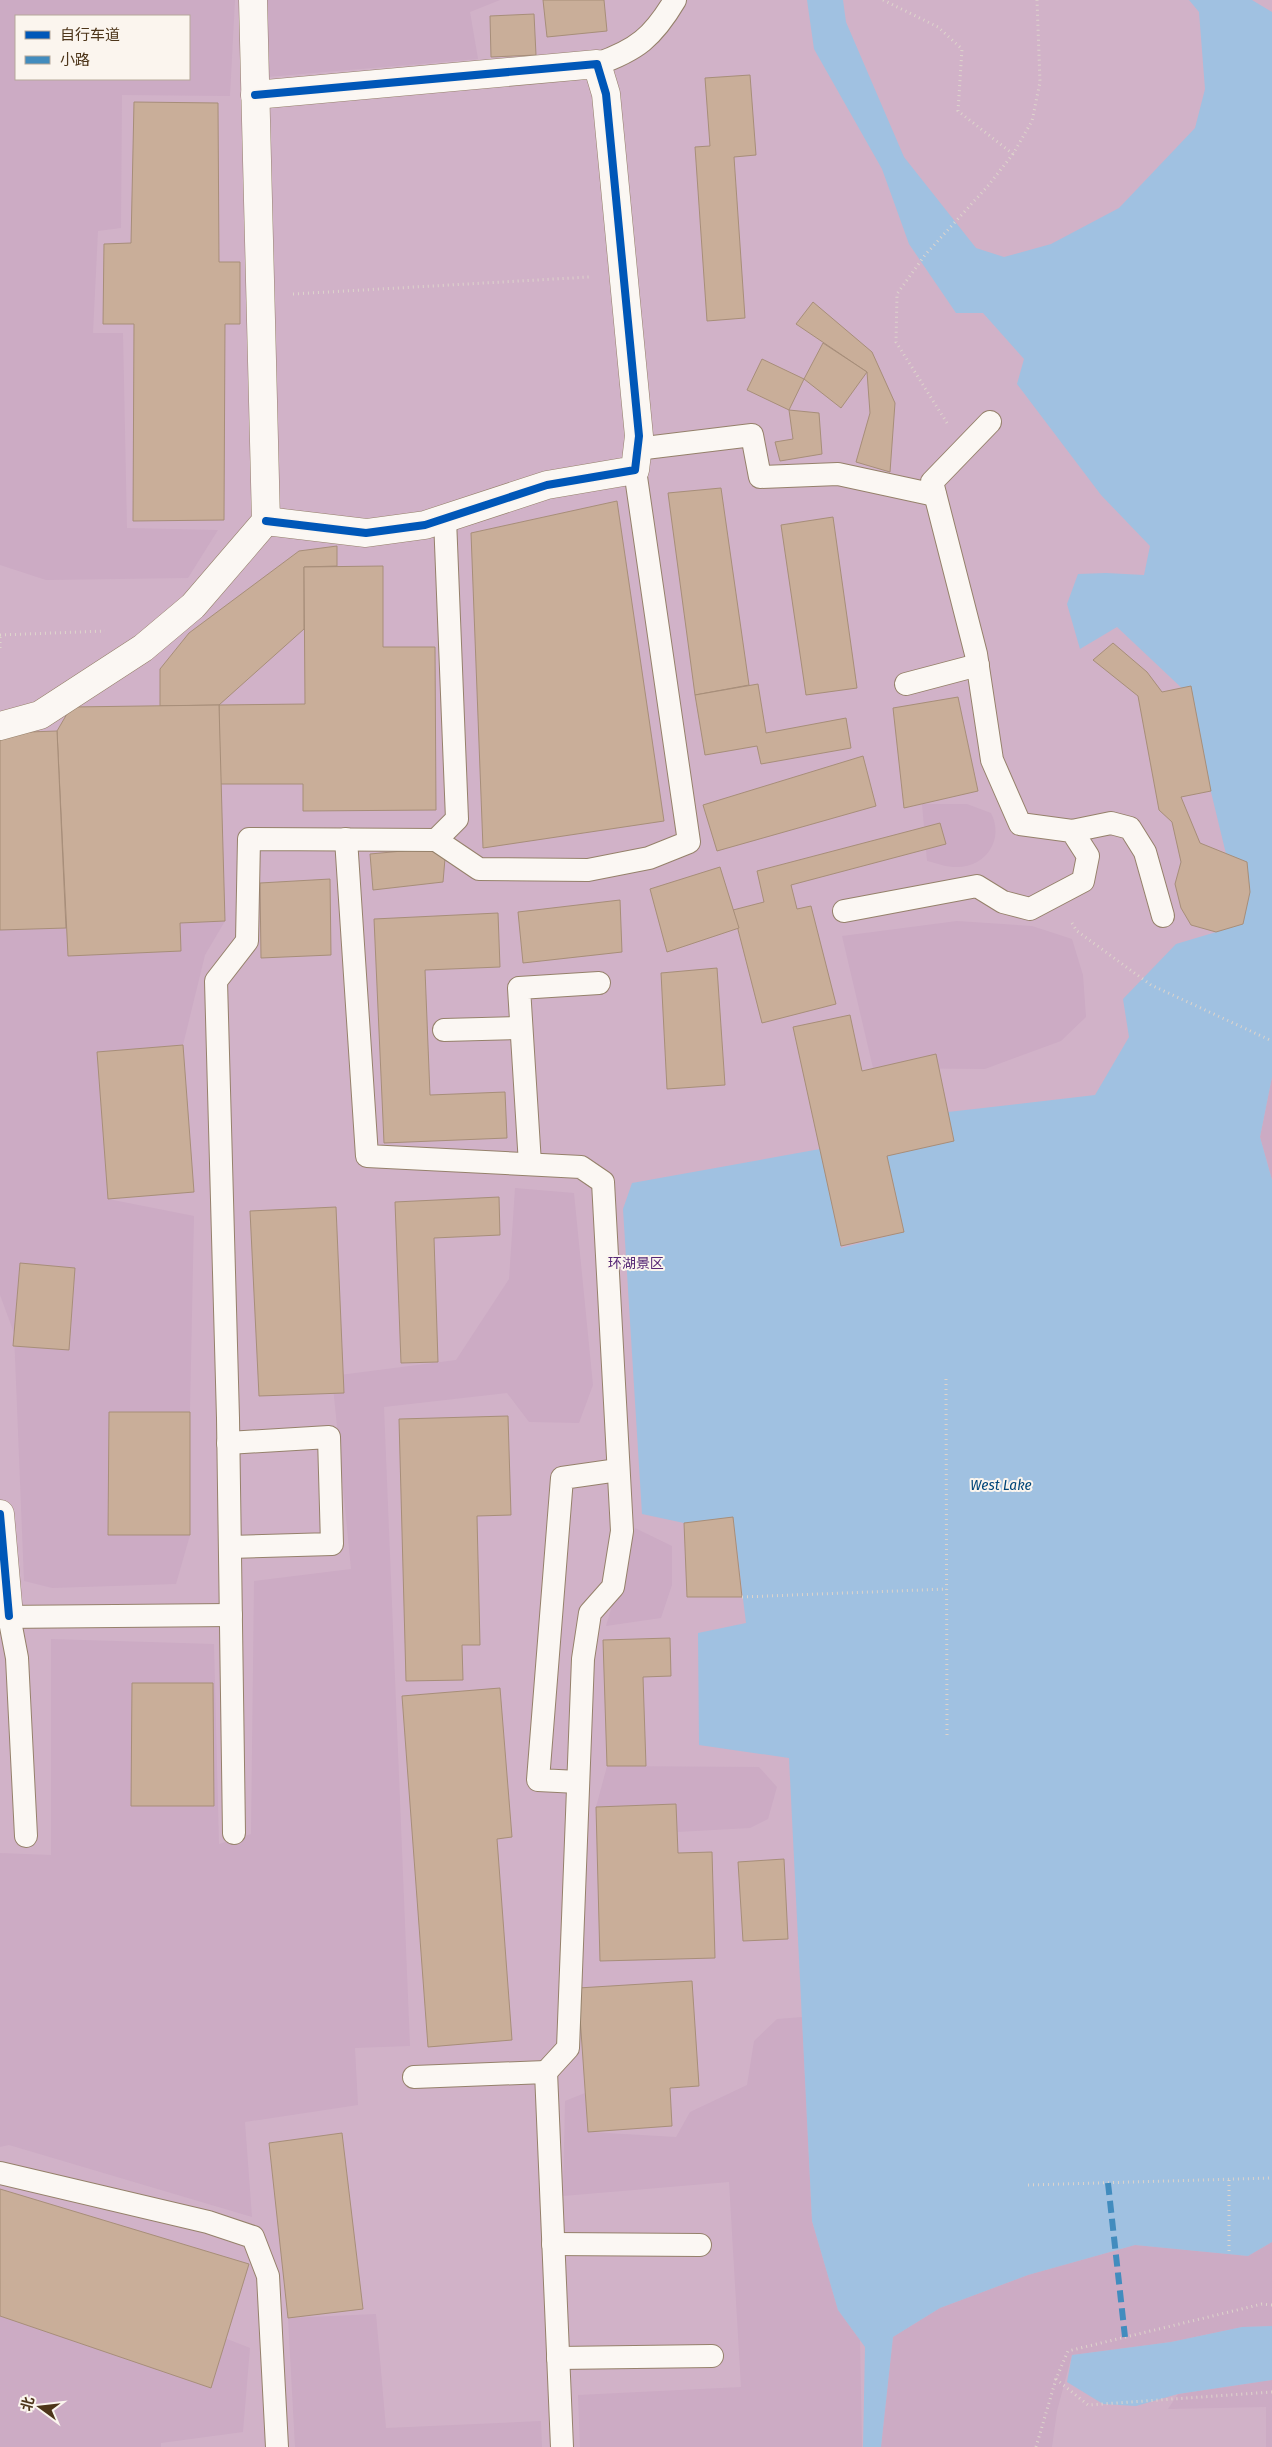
<svg xmlns="http://www.w3.org/2000/svg" width="1272" height="2447" viewBox="0 0 1272 2447" font-family="'Fira Sans Condensed','Noto Sans SC',sans-serif">
<rect width="100%" height="100%" fill="#e5caad"/>
<path fill="#d1b2c8" fill-rule="evenodd" d="M0,0h1272v2447h-1272zM16,16h173v63h-173z"/>
<g fill="#ccabc4" fill-rule="evenodd">
<path d="M0,0h235l-5,96 -108,-1 -1,133 -23,3 -5,102h30l4,195 91,2 -30,48 -142,2 -46,-15zM16,16h173v63h-173z"/>
<polygon points="264,0 500,0 470,12 478,59 267,77"/>
<path d="M922,804h45l24,9c14,27 -6,56 -37,54 -8,0 -18,-4 -27,-6z"/>
<polygon points="225,921 205,955 183,1045 97,1052 108,1199 194,1216 190,1412 109,1413 108,1535 190,1535 176,1584 52,1588 24,1581 14,1333 0,1295 0,928"/>
<polygon points="957,921 1032,926 1072,939 1083,975 1086,1017 1061,1041 985,1069 873,1068 842,936"/>
<polygon points="1272,1077 1272,1180 1260,1137"/>
<polygon points="515,1188 574,1193 593,1385 579,1423 529,1422 507,1393 384,1407 410,2046 355,2048 358,2105 245,2122 252,2217 9,2145 0,2147 0,1853 51,1855 51,1639 214,1644 219,1844 251,1834 254,1581 351,1569 332,1376 456,1360 509,1279"/>
<polygon points="635,1528 672,1546 672,1585 661,1618 606,1626"/>
<polygon points="607,1766 759,1767 777,1787 768,1819 750,1828 677,1832 676,1804 596,1807"/>
<polygon points="802,2017 812,2221 838,2310 860,2340 862,2447 580,2447 578,2395 741,2387 729,2182 563,2196 565,2101 585,2093 589,2132 676,2137 690,2112 747,2085 754,2041 777,2019"/>
<polygon points="1272,2242 1272,2326 1242,2327 1171,2342 1072,2355 1057,2411 1052,2447 881,2447 893,2337 940,2308 1028,2275 1135,2245 1248,2256"/>
<polygon points="0,2306 194,2326 250,2348 243,2432 161,2443 161,2447 0,2447"/>
<polygon points="376,2314 386,2428 541,2421 542,2447 295,2447 288,2318"/>
<polygon points="1272,2380 1272,2447 1266,2447 1266,2407 1168,2409 1178,2394"/>
</g>
<g fill="#a0c1e1">
<polygon points="843,0 846,22 904,157 976,248 1004,257 1051,244 1119,208 1195,128 1205,89 1199,12 1189,0 1252,0 1272,12 1272,1077 1260,1137 1272,1180 1272,2242 1248,2256 1135,2245 1028,2275 940,2308 893,2337 881,2447 863,2447 865,2347 838,2310 812,2221 789,1758 699,1745 698,1633 746,1623 733,1518 684,1523 642,1514 623,1209 632,1183 820,1149 841,1248 904,1232 887,1156 954,1141 948,1112 1095,1095 1129,1037 1123,999 1176,944 1243,924 1187,693 1117,627 1080,649 1067,604 1078,574 1106,573 1144,575 1150,546 1101,495 1017,384 1024,359 983,313 956,313 909,244 882,169 814,49 807,0"/>
<polygon points="1272,2326 1272,2380 1178,2394 1136,2406 1103,2404 1067,2382 1072,2355 1171,2342 1242,2327"/>
</g>
<g fill="#c9ae99" stroke="#a78e79">
<polygon points="543,0 604,0 607,31 547,37"/>
<polygon points="534,14 536,55 491,57 490,16"/>
<polygon points="750,75 756,155 734,157 745,318 707,321 695,147 710,146 705,78"/>
<polygon points="134,102 218,103 219,262 240,262 240,324 225,324 224,520 133,521 134,324 103,324 104,244 131,243"/>
<polygon points="813,302 872,352 895,403 890,472 856,462 870,413 867,372 796,324"/>
<polygon points="823,343 867,372 841,408 804,379"/>
<polygon points="762,359 804,379 789,410 747,390"/>
<polygon points="789,410 819,413 822,454 780,461 775,442 793,439"/>
<polygon points="721,488 749,685 695,695 668,493"/>
<polygon points="617,501 664,821 483,848 471,533"/>
<polygon points="833,517 857,688 806,695 781,525"/>
<polygon points="337,546 337,566 304,567 304,629 219,705 160,706 160,669 189,633 299,551"/>
<polygon points="383,566 383,647 435,647 436,810 303,811 303,784 220,784 219,705 305,704 304,567"/>
<polygon points="1113,643 1147,672 1162,692 1191,686 1211,791 1181,797 1200,843 1247,862 1250,892 1243,924 1216,932 1191,925 1181,908 1175,884 1181,862 1172,822 1159,810 1138,696 1093,660"/>
<polygon points="758,684 766,733 846,718 851,748 761,764 757,746 705,755 695,695"/>
<polygon points="958,697 978,791 904,808 893,708"/>
<polygon points="219,705 225,921 180,923 181,951 68,956 57,731 71,707"/>
<polygon points="57,731 66,928 0,930 0,733"/>
<polygon points="863,756 876,806 717,851 703,805"/>
<polygon points="940,823 946,844 791,885 797,909 811,906 836,1004 762,1023 733,910 764,902 757,871"/>
<polygon points="446,847 443,882 373,890 370,854"/>
<polygon points="720,867 739,928 667,952 650,889"/>
<polygon points="330,879 331,955 261,958 260,883"/>
<polygon points="620,900 622,952 523,963 518,912"/>
<polygon points="498,913 500,967 425,970 430,1095 505,1092 507,1138 384,1143 374,919"/>
<polygon points="717,968 725,1085 667,1089 661,973"/>
<polygon points="850,1015 862,1071 936,1054 954,1141 887,1156 904,1232 841,1246 793,1027"/>
<polygon points="183,1045 194,1192 108,1199 97,1052"/>
<polygon points="499,1197 500,1235 434,1238 438,1362 401,1363 395,1202"/>
<polygon points="336,1207 344,1393 259,1396 250,1211"/>
<polygon points="20,1263 75,1268 69,1350 13,1346"/>
<polygon points="109,1412 190,1412 190,1535 108,1535"/>
<polygon points="508,1416 511,1515 477,1516 480,1645 462,1645 463,1680 406,1681 399,1419"/>
<polygon points="733,1517 742,1597 687,1597 684,1523"/>
<polygon points="670,1638 671,1676 643,1677 646,1766 607,1766 603,1640"/>
<polygon points="132,1683 213,1683 214,1806 131,1806"/>
<polygon points="500,1688 512,1837 497,1839 512,2040 428,2047 402,1696"/>
<polygon points="676,1804 678,1853 712,1852 715,1958 600,1961 596,1807"/>
<polygon points="784,1859 788,1939 743,1941 738,1862"/>
<polygon points="692,1981 699,2086 670,2088 672,2126 588,2132 578,1988"/>
<polygon points="342,2133 363,2309 288,2318 269,2143"/>
<polygon points="0,2189 249,2264 211,2388 0,2316"/>
</g>
<g fill="none" stroke-linecap="round" stroke-linejoin="round">
<defs>
<g id="service">
<path d="M597,64c40,-14 56,-27 78,-64"/>
<polyline points="637,449 752,435 760,477 838,474 935,495"/>
<polyline points="906,684 978,665"/>
<polyline points="1072,831 1111,823 1130,828 1145,852 1163,916"/>
<polyline points="346,839 367,1156 581,1167 603,1182 622,1531 613,1587 590,1613 583,1659 568,2048 546,2072"/>
<polyline points="436,840 457,819 445,519"/>
<polyline points="844,911 977,886 1003,902 1030,909 1083,881 1088,856 1072,831 1020,824 992,760 976,654 932,482 990,422"/>
<polyline points="444,1030 521,1028"/>
<polyline points="530,1164 519,988 599,983"/>
<polyline points="228,1443 329,1437 332,1544 230,1547"/>
<polyline points="9,1616 17,1658 26,1836"/>
<polyline points="0,1617 231,1615"/>
<polyline points="578,1782 538,1780 562,1478 618,1470"/>
<polyline points="234,1833 228,1418 216,981 247,941 249,839 436,840 479,869 588,870 649,858 689,842 635,470"/>
<polyline points="414,2077 546,2072 562,2447"/>
<polyline points="0,2173 208,2222 253,2237 268,2276 277,2447"/>
<polyline points="553,2244 700,2245"/>
<polyline points="558,2358 712,2356"/>
</g>
<g id="minor">
<polyline points="255,95 597,64 606,94 639,436 635,470 547,485 425,525 366,533 266,521"/>
<polyline points="0,726 40,715 143,648 193,606 266,521 253,0"/>
<polyline points="0,1514 9,1616"/>
</g>
</defs>
<use href="#service" stroke="#95816a" stroke-width="24"/>
<use href="#minor" stroke="#95816a" stroke-width="29"/>
<g stroke="#ded5cc" stroke-width="3" stroke-dasharray="1 4" stroke-linecap="butt">
<polyline points="883,0 938,27 962,49 958,111 1013,154"/>
<polyline points="293,294 589,277"/>
<polyline points="947,423 896,342 897,294 925,255 987,187 1013,154 1032,121 1040,82 1037,0"/>
<polyline points="0,635 105,631"/>
<polyline points="0,648 0,634"/>
<polyline points="1072,923 1077,931 1151,985 1272,1041"/>
<polyline points="946,1379 947,1739"/>
<polyline points="742,1597 947,1589"/>
<polyline points="1229,2180 1229,2254"/>
<polyline points="1028,2185 1271,2178"/>
<polyline points="1272,2305 1262,2304 1068,2351 1056,2379 1088,2405 1272,2392"/>
<polyline points="1036,2447 1056,2379"/>
</g>
<use href="#service" stroke="#fbf7f3" stroke-width="22"/>
<use href="#minor" stroke="#fbf7f3" stroke-width="28"/>
<polyline stroke="#428cbe" stroke-width="6" stroke-dasharray="12 6" stroke-linecap="butt" points="1108,2183 1125,2337"/>
<defs>
<g id="cycleway">
<polyline points="255,95 597,64 606,94 639,436 635,470 547,485 425,525 366,533 266,521"/>
<polyline points="0,1514 9,1616"/>
</g>
</defs>
<use href="#cycleway" stroke="#fbf5ee" stroke-width="11"/>
<use href="#cycleway" stroke="#0057b8" stroke-width="8"/>
</g>
<g text-anchor="middle" dominant-baseline="central" stroke-width="4" stroke-linejoin="round" paint-order="stroke">
<g font-size="14" fill="#552675" stroke="#fbf5ee">
<text x="636" y="1263">环湖景区</text>
</g>
<g font-size="15" font-style="italic" fill="#004679" stroke="#fbf5ee">
<text x="1001" y="1485">West Lake</text>
</g>
</g>
<rect x="15" y="15" width="175" height="65" fill="#fbf5ee" stroke="#b5a899"/>
<rect x="25" y="31" width="25" height="8" fill="#0057b8" stroke="#b5a899"/>
<text x="60" y="40" font-size="15" fill="#4d3519">自行车道</text>
<rect x="25" y="56" width="25" height="8" fill="#428cbe" stroke="#b5a899"/>
<text x="60" y="65" font-size="15" fill="#4d3519">小路</text>
<g transform="translate(40 2407) rotate(285)" stroke="#fbf5ee" stroke-width="4" paint-order="stroke">
<path d="M0-4L9 19L0 12L-9 19Z" fill="#4d3519"/>
<text y="-8" font-size="14" font-weight="bold" text-anchor="middle" fill="#4d3519">北</text>
</g>
</svg>
